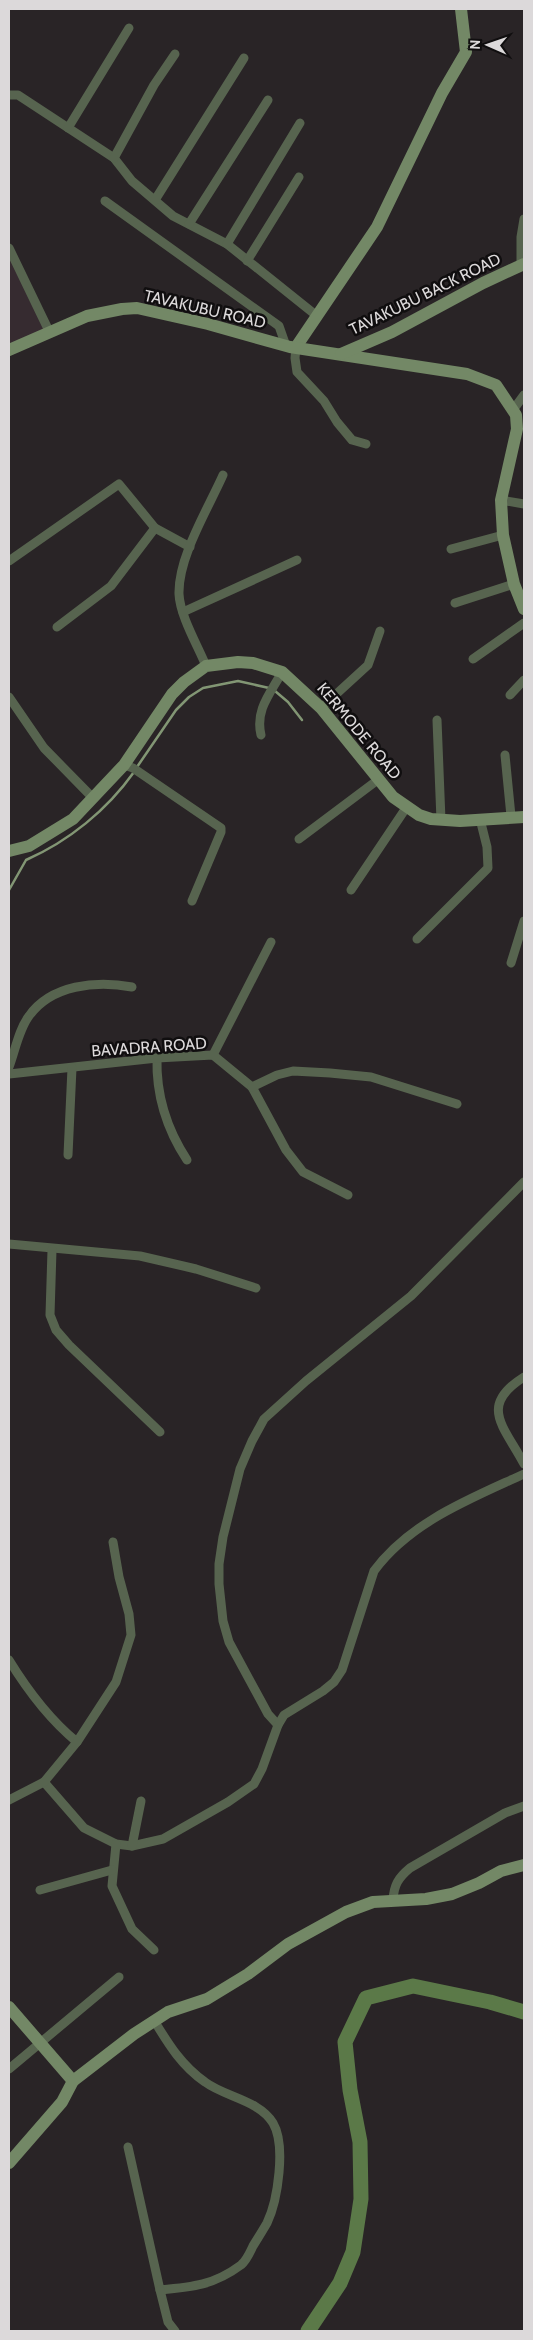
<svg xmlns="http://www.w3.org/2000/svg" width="533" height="2340" viewBox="0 0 533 2340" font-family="Cabin,sans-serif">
<rect width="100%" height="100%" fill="#292426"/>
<polygon fill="#362b30" points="9,248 49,331 9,350"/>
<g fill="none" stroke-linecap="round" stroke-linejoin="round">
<g stroke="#829674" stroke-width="2.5">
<polyline points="275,691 288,702 302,720"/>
<polyline points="137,767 176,710 189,697 203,688 238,681 269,688"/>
<path d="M9,890l17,-30c43,-19 81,-50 108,-88"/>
</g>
<polyline stroke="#5b7948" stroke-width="15" points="308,2331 340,2283 353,2252 361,2199 360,2142 350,2090 345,2042 366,1998 413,1986 490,2002 524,2012"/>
<g stroke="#57644f" stroke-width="9">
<polyline points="9,95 18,95 114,158 132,181 173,216 227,244 317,316"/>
<polyline points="68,128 129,28"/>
<polyline points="114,158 154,85 175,54"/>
<polyline points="155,200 244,58"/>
<polyline points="105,201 279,326 286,346"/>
<polyline points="189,224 268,100"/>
<polyline points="227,244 300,123"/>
<polyline points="9,248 49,331"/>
<polyline points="247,261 299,177"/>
<polyline points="521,265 521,237 524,219"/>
<polyline points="296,347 295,358 297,372 324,401 337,422 352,440 366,444"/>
<polyline points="513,410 524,395"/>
<polyline points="501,500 524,504"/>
<polyline points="451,549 503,535"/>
<polyline points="9,561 119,484 155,528 190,547"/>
<polyline points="455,603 514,584"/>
<polyline points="183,612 297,560"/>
<polyline points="57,627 111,586 155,528"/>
<polyline points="473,659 524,623"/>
<path d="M206,666c-8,-20 -26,-50 -27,-72 -1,-37 29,-85 44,-119"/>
<polyline points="510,695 524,680"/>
<polyline points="9,697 44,748 92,797"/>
<polyline points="321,708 368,665 380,631"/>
<polyline points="437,720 441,820"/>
<path d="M261,735c-6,-25 9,-41 21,-63"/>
<polyline points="505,755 511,816"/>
<polyline points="124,765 133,768 221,828 221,832 192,901"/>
<polyline points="299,839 379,779"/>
<polyline points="351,890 406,808"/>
<polyline points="417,939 488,868 487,847 480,819"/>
<polyline points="511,963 524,921"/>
<polyline points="213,1055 271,942"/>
<path d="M157,1058c-1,38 9,70 30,102"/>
<path d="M9,1067c6,-16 10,-38 20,-51 22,-31 67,-36 103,-29"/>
<polyline points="9,1074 157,1058 213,1055 252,1087 286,1150 303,1172 348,1195"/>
<polyline points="252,1087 277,1075 293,1071 330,1073 371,1077 457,1104"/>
<polyline points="68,1155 72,1068"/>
<polyline points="9,1244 140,1256 196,1269 256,1288"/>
<polyline points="52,1250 50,1315 56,1330 69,1345 160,1432"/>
<path d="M524,1377c-46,29 -20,49 0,87"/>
<path d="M9,1660c19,31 40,59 68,82"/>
<polyline points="278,1725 268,1714 229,1642 223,1621 219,1584 219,1564 223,1537 240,1469 252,1441 264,1419 306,1381 411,1296 524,1182"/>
<path d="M44,1782l40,46 32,16 16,2 31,-7 65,-37 26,-18 8,-15 16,-44 6,-10 39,-24 11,-9 8,-12 32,-99c36,-49 96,-72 150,-97"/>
<polyline points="9,1800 44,1782 77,1742 116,1682 131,1635 129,1614 119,1577 113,1542"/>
<polyline points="116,1844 112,1886 132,1929 154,1950"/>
<polyline points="132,1846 141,1801"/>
<polyline points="40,1890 112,1870"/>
<path d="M393,1900c1,-15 5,-22 17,-32l95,-55 19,-7"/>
<polyline points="9,2069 119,1977"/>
<path d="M128,2147l32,143c33,-3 54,-5 81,-25 6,-5 9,-13 12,-19 5,-8 10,-16 14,-23 11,-23 19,-78 6,-100 -14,-23 -48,-26 -68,-41 -23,-16 -36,-37 -50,-60"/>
<polyline points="160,2290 168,2322 175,2331"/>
</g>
<g stroke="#738866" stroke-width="12">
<polyline points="296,347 377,227 442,93 466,52 461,9"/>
<polyline points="9,350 87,316 122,309 137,308 208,324 290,347 467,374 496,385 516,415 517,429 501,500 503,535 514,584 524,609"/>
<polyline points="341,354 392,332 483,283 524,264"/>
<polyline points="9,851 29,846 73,819 124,765 172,694 184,682 206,666 238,662 253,663 282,672 321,708 393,797 419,815 431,819 460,821 524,817"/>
<polyline points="9,2007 73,2081"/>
<polyline points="9,2163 62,2102 73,2081 134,2034 168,2012 207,1999 248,1974 288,1944 346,1912 373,1902 426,1899 452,1894 479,1883 501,1871 524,1865"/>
</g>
</g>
<g text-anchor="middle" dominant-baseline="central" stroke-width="5" stroke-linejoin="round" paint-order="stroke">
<g font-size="16" fill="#dcd9da" stroke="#100e0f">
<text transform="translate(425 294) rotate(-26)">TAVAKUBU BACK ROAD</text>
<text transform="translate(205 309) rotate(13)">TAVAKUBU ROAD</text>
<text transform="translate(359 731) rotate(50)">KERMODE ROAD</text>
<text transform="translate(149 1047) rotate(-4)">BAVADRA ROAD</text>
</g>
</g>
<rect width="533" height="2340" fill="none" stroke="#dcd9da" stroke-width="20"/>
<g transform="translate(488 45) rotate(272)" stroke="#100e0f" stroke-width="4" paint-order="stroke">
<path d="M0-4L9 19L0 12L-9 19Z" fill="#dcd9da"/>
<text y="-8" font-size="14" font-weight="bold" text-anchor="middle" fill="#dcd9da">N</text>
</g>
</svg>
